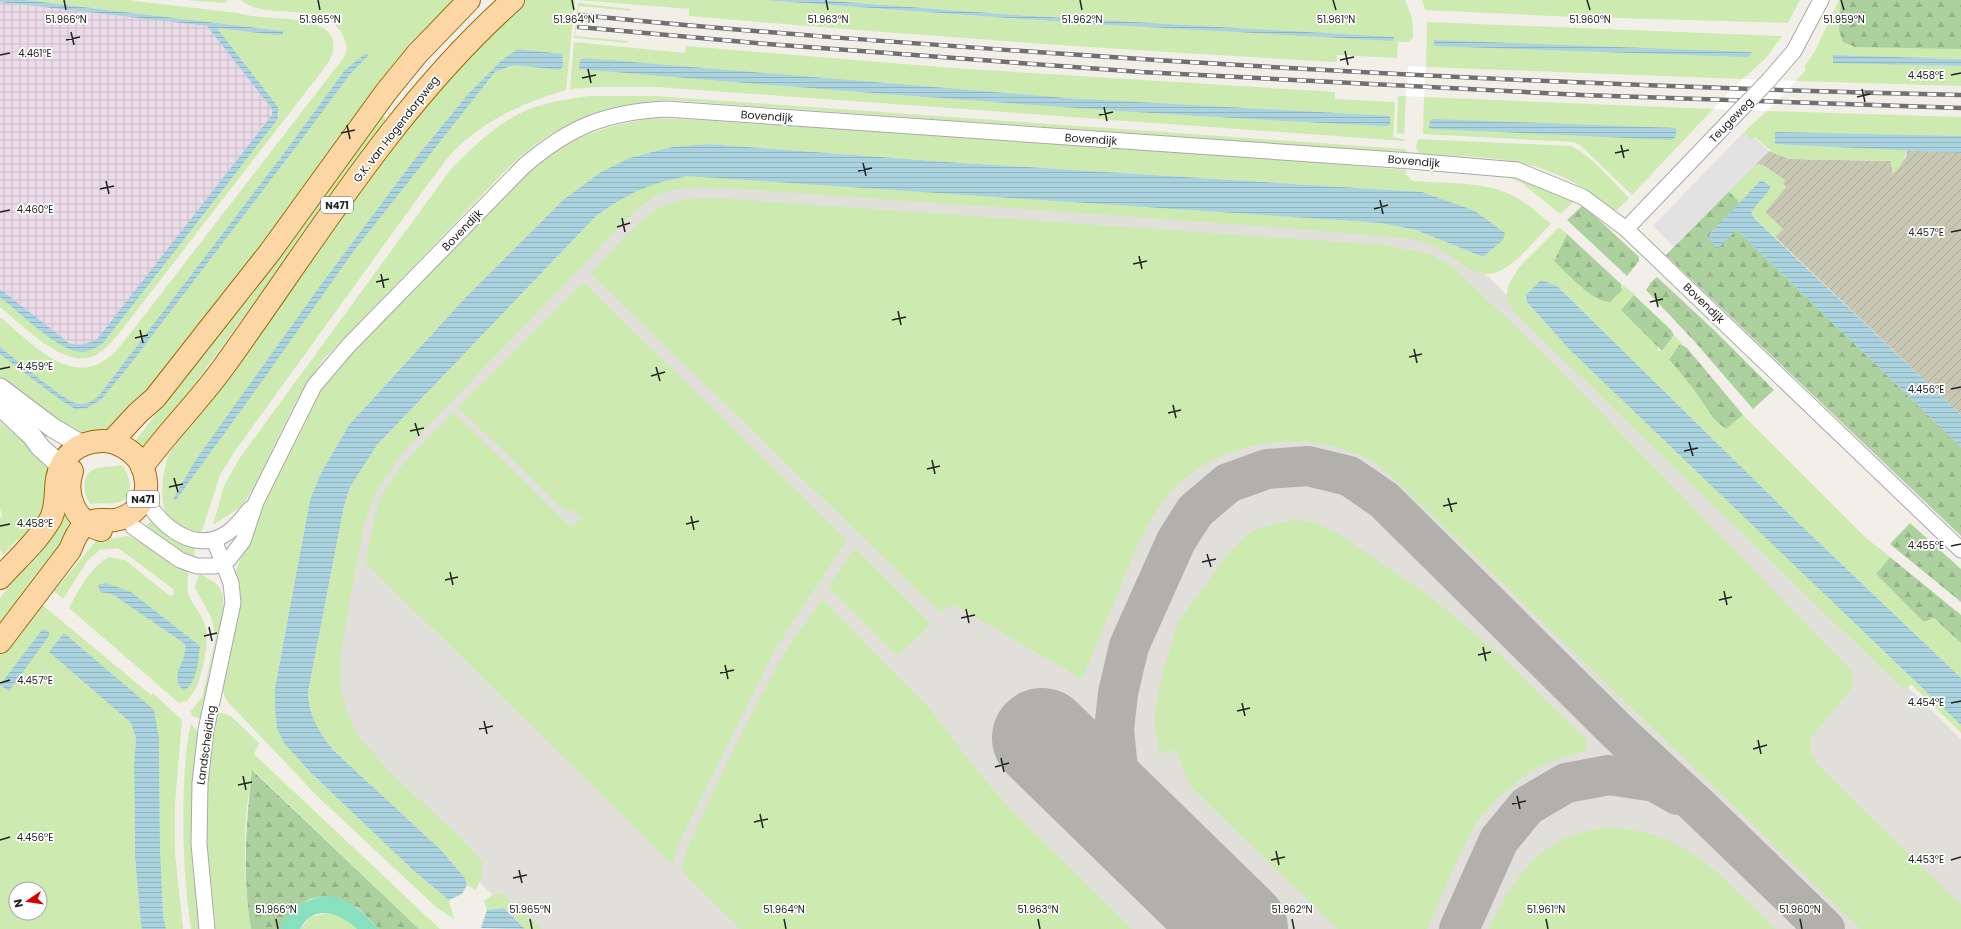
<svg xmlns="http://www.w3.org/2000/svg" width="1961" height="929" viewBox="0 0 1961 929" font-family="Poppins,sans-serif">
<defs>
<pattern id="industrial-grid" width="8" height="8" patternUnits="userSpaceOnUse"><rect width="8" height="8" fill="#ebdbe8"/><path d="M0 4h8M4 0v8" fill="none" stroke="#c9bcc7"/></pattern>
<pattern id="construction-furrows" width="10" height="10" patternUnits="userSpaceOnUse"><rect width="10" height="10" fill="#c7c7b4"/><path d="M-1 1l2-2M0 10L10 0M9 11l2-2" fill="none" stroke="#abab9a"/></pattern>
<pattern id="forest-firs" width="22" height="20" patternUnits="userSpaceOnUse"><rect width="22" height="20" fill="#add19e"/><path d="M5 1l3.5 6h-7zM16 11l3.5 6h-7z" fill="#95b388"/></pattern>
<pattern id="water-rules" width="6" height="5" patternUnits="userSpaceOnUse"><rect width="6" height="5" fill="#aad3df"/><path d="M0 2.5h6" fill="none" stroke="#92b5bf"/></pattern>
</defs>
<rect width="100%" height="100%" fill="#f2efe9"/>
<polygon fill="url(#industrial-grid)" points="0,2 207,26 272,109 272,115 105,331 98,338 89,343 77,345 63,339 0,289"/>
<polygon fill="#e1dfda" points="681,184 1381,228 1463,252 1961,739 1961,929 528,929 325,732 347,514 610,217"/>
<polygon fill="url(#construction-furrows)" points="1907,150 1961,153 1961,415 1775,237 1782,229 1765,212 1786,187 1759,164 1754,166 1769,151 1789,159 1891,161 1893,174 1906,157"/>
<g fill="#cdebb0" fill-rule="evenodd">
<path d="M25,0h102l111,13c24,10 117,-5 91,49l-212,274c-8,9 -17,19 -29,22 -30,5 -67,-34 -88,-51v-10c16,13 60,54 79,55 8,1 19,-4 25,-10l174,-223 1,-6 -4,-10 -58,-75 59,7h7v-4z"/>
<polygon points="187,0 228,0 225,3"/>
<path d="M241,0h215l-155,195 -168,216 -27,20 -28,4 -19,-9 -59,-48v-61c29,23 69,71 108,41 8,-6 14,-15 21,-23l216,-279c3,-10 1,-15 -4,-24 -19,-32 -78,-11 -100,-32z"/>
<path d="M524,0h51l-9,90c-41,12 -80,29 -111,60 -10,10 -18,23 -27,34l-193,267 -15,24 -19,59c-7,-2 -21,-3 -26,-8 -19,-14 -13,-54 -6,-72l213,-298 101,-118z"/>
<path d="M578,0h184l314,23 318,14 -378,-22 -197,-15h586l7,18 1,19 -4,5h-11l-1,16 -60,-3v7c-217,-12 -433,-27 -648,-46v-7z"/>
<polygon points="1422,0 1800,0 1788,23 1552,16 1425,10"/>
<polygon points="1839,0 1961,0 1961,59 1833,55 1833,62 1961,66 1961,86 1796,81 1806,70 1804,67 1815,51"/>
<polygon points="578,3 631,9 631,11 579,6 575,36 628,41 628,43 574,38"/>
<polygon points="1427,22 1782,36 1766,58 1743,79 1426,67"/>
<polygon points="574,42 685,53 686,46 953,68 1335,92 1335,99 1395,102 1393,137 1407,140 1404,141 657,87 597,87 570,89"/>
<path d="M589,96h67l748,53 4,3 -2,1 -739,-53c-46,4 -89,15 -127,41 -10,7 -19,16 -29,24l-188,195 -27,42 -42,85 -12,19 -29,19 11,-39 15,-27 212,-290c25,-25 52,-52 87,-63 17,-5 34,-8 51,-10z"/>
<polygon points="1398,96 1406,96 1404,134 1397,133"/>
<polygon points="1424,97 1713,109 1632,195 1580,145 1573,142 1423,134"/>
<polygon points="1767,111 1961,117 1961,136 1775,133 1775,144 1907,150 1901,165 1893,174 1891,161 1789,159 1773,153 1755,137 1752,140 1744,132"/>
<polygon points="378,116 385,117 386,123 143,454 133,444 198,359"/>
<path d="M651,118l51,2 572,39 132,11v4l6,7c37,3 81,-1 112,21 10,7 18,15 27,22 -15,14 -41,50 -63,50 -22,-1 -36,-21 -56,-29 -18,-7 -36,-8 -55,-9 -217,-19 -434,-32 -651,-48 -21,0 -44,-2 -63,5 -13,5 -24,15 -34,24l-226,235 -26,38 -12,30 -17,89 -7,46 -1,19 1,17 5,18 11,26 36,40 68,63 22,25 -1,13 -6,14 -9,-5 -2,-7 -24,-28 -108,-100c-14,-18 -24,-34 -25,-58l36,-186 6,-19 27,-42 219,-229c28,-19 59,-39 93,-40 13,-1 27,1 40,1l652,46 35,7 67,27 -61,-65 -475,-30 -239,-18 -36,3 -71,25 -38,28 -97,97 -117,128 -28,48 -11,27 -35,188v19l9,36 26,29 104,99 35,29 5,19 -17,-11 -120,-112 -90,-95 -4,-8 -2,-13 13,-104 6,-16 32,-76 30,-54 17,-39 13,-17 184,-191c10,-9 20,-19 31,-27 31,-22 67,-31 104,-38z"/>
<path d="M1418,139l153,7c17,6 44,38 58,52l-13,13c-20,-15 -40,-29 -63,-38 -40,-17 -87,-16 -130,-19l-4,-1 -3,-5z"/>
<polygon points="1759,164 1765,166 1786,181 1783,183 1786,187 1765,212 1783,229 1775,237 1754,218 1750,212 1770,189 1761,181 1740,203 1729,191 1754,166"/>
<polygon points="1517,175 1576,200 1560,214 1522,183 1505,176"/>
<path d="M717,198l665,47 48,9 23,13 92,88 308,317 -1,16 -41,50 -1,13 8,14 143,140v24h-100l-452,-436c-15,-15 -31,-30 -50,-38 -66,-28 -154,-12 -197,48 -19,27 -32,59 -44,89 -12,29 -24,58 -36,87l-128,-74 -6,2 -7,6 -350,-339c21,-23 55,-66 86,-73 13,-3 27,-2 40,-3z"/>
<polygon points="1559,227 1567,234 1554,261 1581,287 1607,302 1623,288 1621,284 1636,295 1634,295 1659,351 1662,351 1674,335 1682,344 1669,357 1726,429 1743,415 1865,537 1890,557 1876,574 1925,622 1934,618 1936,619 1961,643 1961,678 1787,512 1557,286 1525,297 1526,301 1571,351 1913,677 1961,725 1961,733 1911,684 1905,691 1515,313 1506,299 1509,284 1519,267"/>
<path d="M583,282l264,258 -72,109 -92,186 -10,24 2,8 -309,-304c4,-19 6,-39 12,-57 14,-37 49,-66 75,-94l118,115 10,-9 -8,-9 -4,3 -5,-2 -105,-102v-2z"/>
<polygon points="0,422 37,453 48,470 47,507 22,541 17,540 4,554 0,550 0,518 2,517 0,508"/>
<path d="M122,465c9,11 14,36 -7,38 -8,2 -16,-1 -25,1 -7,-10 -10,-33 8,-36 8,-2 16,-1 24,-3z"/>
<polygon points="68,514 78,526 0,627 0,598 22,568"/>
<polygon points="1294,520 1313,522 1337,533 1430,596 1503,658 1586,739 1587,743 1585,751 1557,759 1529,772 1493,802 1476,823 1459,856 1427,929 1338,929 1195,791 1187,780 1176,750 1160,754 1155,729 1155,708 1165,665 1178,622 1227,555 1248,534 1261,527"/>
<polygon points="151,521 173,537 195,547 194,558 171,549 143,529"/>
<path d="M128,536l12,5 49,30c-6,32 7,29 16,54 5,15 -2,46 -8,61 -2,5 -7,10 -10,15l-8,2 -110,-95c11,-20 20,-39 40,-51l16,3 45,36 4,-2 -1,-5 -55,-41 -18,2 -12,10 -25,39 -9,-8 42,-50zM112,594l88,52 -24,33 10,-27 -1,-8z"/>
<polygon points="856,549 931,624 899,655 895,654 828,587 851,553"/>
<path d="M199,574c21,9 25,15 25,38l-23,107 -9,-3 -1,-5 11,-14 14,-60 -5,-20 -16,-29z"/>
<path d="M822,599l108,110 53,69 31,35 118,116h-391l-59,-58 4,-20c32,-70 65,-141 104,-207 10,-16 23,-29 32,-45z"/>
<path d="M40,603l111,92 2,-2 29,27 -7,84v49l8,76h-17l-3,-14 -3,-70 -1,-107 -110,-86 82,71 5,15 -2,25 1,94 7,72h-142v-273zM16,889h24v24h-24z"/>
<path d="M222,713l10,4 27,26 -5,11 186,175h-21l-166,-159c-11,51 -10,108 -2,159h-40l-5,-39v-133l10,-43z"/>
<path d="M191,724l9,10 2,195h-11c-7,-48 -9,-95 -7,-144 1,-19 2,-41 7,-61z"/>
<path d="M1603,828c81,-1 119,49 173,101h-287c27,-55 49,-91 114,-101z"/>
<polygon points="502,893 542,929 525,929 504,908 487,910 484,901 492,895"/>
<polygon points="330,913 344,918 357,929 300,929 310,917"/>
</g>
<g fill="url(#forest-firs)">
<polygon points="1841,0 1961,0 1961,49 1855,47 1843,42 1839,31"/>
<polygon points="1729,191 1740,203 1710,234 1737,230 1961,447 1961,536 1666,255"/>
<polygon points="1583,205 1639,257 1639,261 1627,276 1567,220"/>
<path d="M1567,234l54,50 1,6 -12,12c-18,0 -43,-29 -56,-41z"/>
<polygon points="1657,277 1715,331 1774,390 1753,409 1695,342 1646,290 1651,282"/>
<polygon points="1634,295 1671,330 1674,335 1662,351 1621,310"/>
<polygon points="1680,344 1687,348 1743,415 1726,429 1715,420 1692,387 1669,359"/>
<polygon points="1910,523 1961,569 1961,602 1890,544"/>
<polygon points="1890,557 1961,615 1961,643 1934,618 1924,622 1876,574"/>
<path d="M252,770l167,159h-40l-22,-22 -33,-11 -14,3 -19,11 -11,19h-29c-9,-53 -5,-106 1,-159z"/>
</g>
<path fill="#88e0be" d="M324,896c27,1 37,16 55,33h-22c-17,-16 -43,-26 -57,0h-20c7,-21 23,-28 44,-33z"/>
<polygon fill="#e2e2e2" points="1744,132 1752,140 1754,137 1769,151 1674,247 1653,226"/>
<g fill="url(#water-rules)">
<path d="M0,0h25l258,31v4h-7l-59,-7 58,75 3,4v12l-174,223c-7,6 -16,11 -25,10 -21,-2 -62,-41 -79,-55v-8l69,54c11,3 19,1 29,-5l174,-223v-6l-65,-83 -207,-24z"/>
<polygon points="762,0 819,0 1016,15 1394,37 1394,41 1076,23"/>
<polygon points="1434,40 1751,52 1749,57 1434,46"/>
<polygon points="518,49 562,54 563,66 560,70 513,65 495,72 353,252 258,387 176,500 173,499 195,461 315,293 411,164 469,93 502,60"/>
<path d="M365,54h3v2l-18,18 -42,57 -176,231 -31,38 -14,8 -12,1 -16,-10 -59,-45v-7c14,11 64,54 78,57 8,1 14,-3 20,-7l187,-245 60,-82z"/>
<polygon points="1833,55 1961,59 1961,66 1833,63"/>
<path d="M584,58l482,40 324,18v9l-4,1c-269,-13 -538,-34 -807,-57l1,-9z"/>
<polygon points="1433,119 1676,128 1676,136 1672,140 1432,129 1429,128 1430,120"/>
<polygon points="1775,132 1961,136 1961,153 1775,144"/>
<path d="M708,144l239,18 475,30 53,19 30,22 -2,7 -20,17 -67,-27 -35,-7 -693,-47c-40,8 -58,16 -92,40l-219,229 -27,42 -6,19 -36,186c1,24 11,40 25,58l108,100 24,28 2,7 -5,9 -13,6 -35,-29 -104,-99 -26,-29 -7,-15 -2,-21v-19l35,-188 11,-27 28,-48 117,-128 97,-97 38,-28 29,-14 42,-11z"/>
<polygon points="1761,180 1770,186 1770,189 1751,212 1754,218 1961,415 1961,447 1737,230 1717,249 1708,239 1710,234"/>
<polygon points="1541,280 1557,286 1787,512 1961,678 1961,725 1571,351 1526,301 1526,295"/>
<path d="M106,583l25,9 69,54c-2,14 -2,37 -16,44 -17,-12 4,-29 1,-46l-73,-50 -12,-2 -2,-7z"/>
<polygon points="42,630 46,630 49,632 49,636 9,691 0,685"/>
<polygon points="64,633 154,710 159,738 160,845 163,915 166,929 142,929 141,924 135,857 134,763 136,738 131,723 49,652"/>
<polygon points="504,908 525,929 481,928 487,910"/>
</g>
<g fill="#fff">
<polygon points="1408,66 1426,67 1424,97 1406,96"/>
<polygon points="1743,79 1796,81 1767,111 1713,109"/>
</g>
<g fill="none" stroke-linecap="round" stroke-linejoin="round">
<g stroke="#b1b0ac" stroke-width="40">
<polyline points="1175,868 1134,809 1118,769 1114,730 1118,693 1129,646 1176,541 1195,511 1228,483 1267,469 1308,466 1349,476 1384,500 1618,732 1700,808 1825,929"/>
<polyline points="1459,929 1499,840 1527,806 1566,783 1609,775 1655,782 1678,795"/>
</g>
<polyline stroke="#b1b0ac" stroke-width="100" points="1042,738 1238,929"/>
<defs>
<g id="minor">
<polyline points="1769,80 1794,51 1821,0"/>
<polyline points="1626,229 1740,110"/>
<path d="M151,508c17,23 45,43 73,27 11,-6 18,-17 26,-26"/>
<path d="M133,527l47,33 17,6h18l9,-3 5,-4 14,-18 13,-39 58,-116 35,-41 175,-179c45,-39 82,-54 142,-57l745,52 106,9 66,27 43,32 335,321"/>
<polyline points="207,929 199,844 200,783 206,730 233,603 231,583 214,540"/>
</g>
<g id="tertiary">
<polyline points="0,388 53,428 82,445"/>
<polyline points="0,406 32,436 40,447 61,466"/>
</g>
<g id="primary">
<polyline points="112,441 138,413 155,398 225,309 270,252 386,92 417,54 469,0"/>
<path d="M142,467c25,-34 55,-64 80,-98 92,-127 173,-264 291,-369"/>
<path d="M72,471c-8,24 3,51 29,59"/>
<path d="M0,578c17,-19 37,-36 50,-58 7,-12 5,-28 7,-41 4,-23 21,-37 44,-38 12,-1 21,4 30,11 9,7 14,19 15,30 2,19 -13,35 -31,38 -10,1 -18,-2 -27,3 -10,6 -14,17 -18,27l-70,92"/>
</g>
</defs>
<use href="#minor" stroke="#a9a9a9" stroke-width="17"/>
<use href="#tertiary" stroke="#a9a9a9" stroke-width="21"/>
<use href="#primary" stroke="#a06b00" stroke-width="24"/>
<use href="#minor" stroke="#fff" stroke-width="15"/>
<use href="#tertiary" stroke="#fff" stroke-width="19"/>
<use href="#primary" stroke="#fcd6a4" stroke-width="22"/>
<defs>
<g id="rail">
<path d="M580,15c157,16 314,27 471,38 303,21 606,35 910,42"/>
<polyline points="579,27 767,44 1141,72 1582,95 1961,108"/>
</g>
</defs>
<use href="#rail" stroke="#707070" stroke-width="4.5"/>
<use href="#rail" stroke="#fff" stroke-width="3" stroke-dasharray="9" stroke-linecap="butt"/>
<defs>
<polyline id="minor-bridge" points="1740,110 1769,80"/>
</defs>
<use href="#minor-bridge" stroke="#a9a9a9" stroke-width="17" stroke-linecap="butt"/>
<use href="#minor-bridge" stroke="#fff" stroke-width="15"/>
</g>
<path fill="none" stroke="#222" stroke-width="1.5" d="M64,0l2,10M318,0l2,10M572,0l2,10M826,0l2,10M1080,0l2,10M1333,0l3,10M1587,0l3,10M1841,0l3,10M71,32l3,13M66,40l14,-3M1345,51l3,14M0,55l10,-2M1340,60l14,-3M588,69l3,14M1951,75l10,-2M582,78l14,-3M1862,89l3,13M1857,97l13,-3M1104,107l3,14M1099,115l14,-3M347,125l3,14M341,133l14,-3M1621,145l3,13M1615,153l14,-3M863,163l3,13M858,171l14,-3M106,181l3,13M100,189l14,-3M1380,200l3,14M1374,209l14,-4M0,212l10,-2M622,218l3,14M617,227l13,-4M1951,232l10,-2M1139,256l3,13M1133,264l14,-3M381,274l3,14M376,282l13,-3M1655,293l3,14M1650,302l13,-3M898,311l3,14M892,320l14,-3M140,330l3,13M135,338l13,-3M1414,349l3,14M1409,357l13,-3M656,367l4,14M0,369l10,-2M651,376l14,-4M1951,389l10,-2M1173,405l3,13M1168,413l13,-3M415,423l4,13M410,431l14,-3M1689,442l4,14M1684,451l14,-3M932,460l3,14M927,469l13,-3M174,478l4,14M169,487l14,-3M1448,498l4,14M1443,506l14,-3M691,516l3,14M686,524l13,-3M0,526l10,-2M1951,546l10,-2M1207,554l4,13M1202,562l14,-3M450,572l3,13M445,580l13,-3M1724,591l3,14M1719,600l13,-3M966,609l3,14M961,618l14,-3M209,627l3,14M204,636l13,-3M1483,647l3,14M1478,655l13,-3M725,665l3,14M720,673l14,-3M0,683l10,-3M1242,703l3,13M1951,703l10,-2M1237,711l13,-3M484,721l3,13M479,729l14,-3M1758,740l3,14M1753,749l14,-4M1001,758l3,14M995,767l14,-4M243,776l3,14M238,785l14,-3M1517,796l3,13M1512,804l14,-3M760,814l3,14M754,822l14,-3M0,840l10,-3M1276,851l3,14M1271,860l14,-3M1951,860l10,-3M519,870l3,13M513,878l14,-3M276,919l2,10M530,919l2,10M784,919l2,10M1038,919l2,10M1292,919l2,10M1546,919l2,10M1800,919l2,10"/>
<g text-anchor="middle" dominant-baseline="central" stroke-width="3.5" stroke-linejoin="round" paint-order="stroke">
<g fill="#fff" stroke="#646464" stroke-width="1">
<rect x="321" y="197" width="32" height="16" rx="3"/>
<rect x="127" y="491" width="32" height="16" rx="3"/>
</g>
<g font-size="10" font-weight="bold" fill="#222">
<text x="337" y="205">N471</text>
<text x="143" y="499">N471</text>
</g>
<g font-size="11" fill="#222" stroke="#fff">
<text transform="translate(767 116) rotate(4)">Bovendijk</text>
<text transform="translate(1731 120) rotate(-46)">Teugeweg</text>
<text transform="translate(396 129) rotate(-52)">G.K. van Hogendorpweg</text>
<text transform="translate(1091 139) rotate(4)">Bovendijk</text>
<text transform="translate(1414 161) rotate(5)">Bovendijk</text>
<text transform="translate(462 230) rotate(-46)">Bovendijk</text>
<text transform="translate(1704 303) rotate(44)">Bovendijk</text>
<text transform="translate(206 745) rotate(-82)">Landscheiding</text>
</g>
</g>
<g font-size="10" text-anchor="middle" fill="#222" stroke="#fff" stroke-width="3.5" stroke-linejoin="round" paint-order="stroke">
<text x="66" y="23">51.966°N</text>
<text x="320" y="23">51.965°N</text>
<text x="574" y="23">51.964°N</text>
<text x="828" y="23">51.963°N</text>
<text x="1082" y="23">51.962°N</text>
<text x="1336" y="23">51.961°N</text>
<text x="1590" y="23">51.960°N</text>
<text x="1844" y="23">51.959°N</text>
<text x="35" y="57">4.461°E</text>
<text x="1926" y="79">4.458°E</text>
<text x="35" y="213">4.460°E</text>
<text x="1926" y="236">4.457°E</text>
<text x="35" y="370">4.459°E</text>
<text x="1926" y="393">4.456°E</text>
<text x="35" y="527">4.458°E</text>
<text x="1926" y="549">4.455°E</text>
<text x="35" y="684">4.457°E</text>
<text x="1926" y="706">4.454°E</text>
<text x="35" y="841">4.456°E</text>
<text x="1926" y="863">4.453°E</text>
<text x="276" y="913">51.966°N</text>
<text x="530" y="913">51.965°N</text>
<text x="784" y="913">51.964°N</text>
<text x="1038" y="913">51.963°N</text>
<text x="1292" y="913">51.962°N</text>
<text x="1546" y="913">51.961°N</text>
<text x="1800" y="913">51.960°N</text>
</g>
<g transform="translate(28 901) rotate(257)"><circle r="19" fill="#ffffff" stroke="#a7a7a7"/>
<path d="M0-3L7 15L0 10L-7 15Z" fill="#d40000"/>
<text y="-6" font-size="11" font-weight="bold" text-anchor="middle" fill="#222222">N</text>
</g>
</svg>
